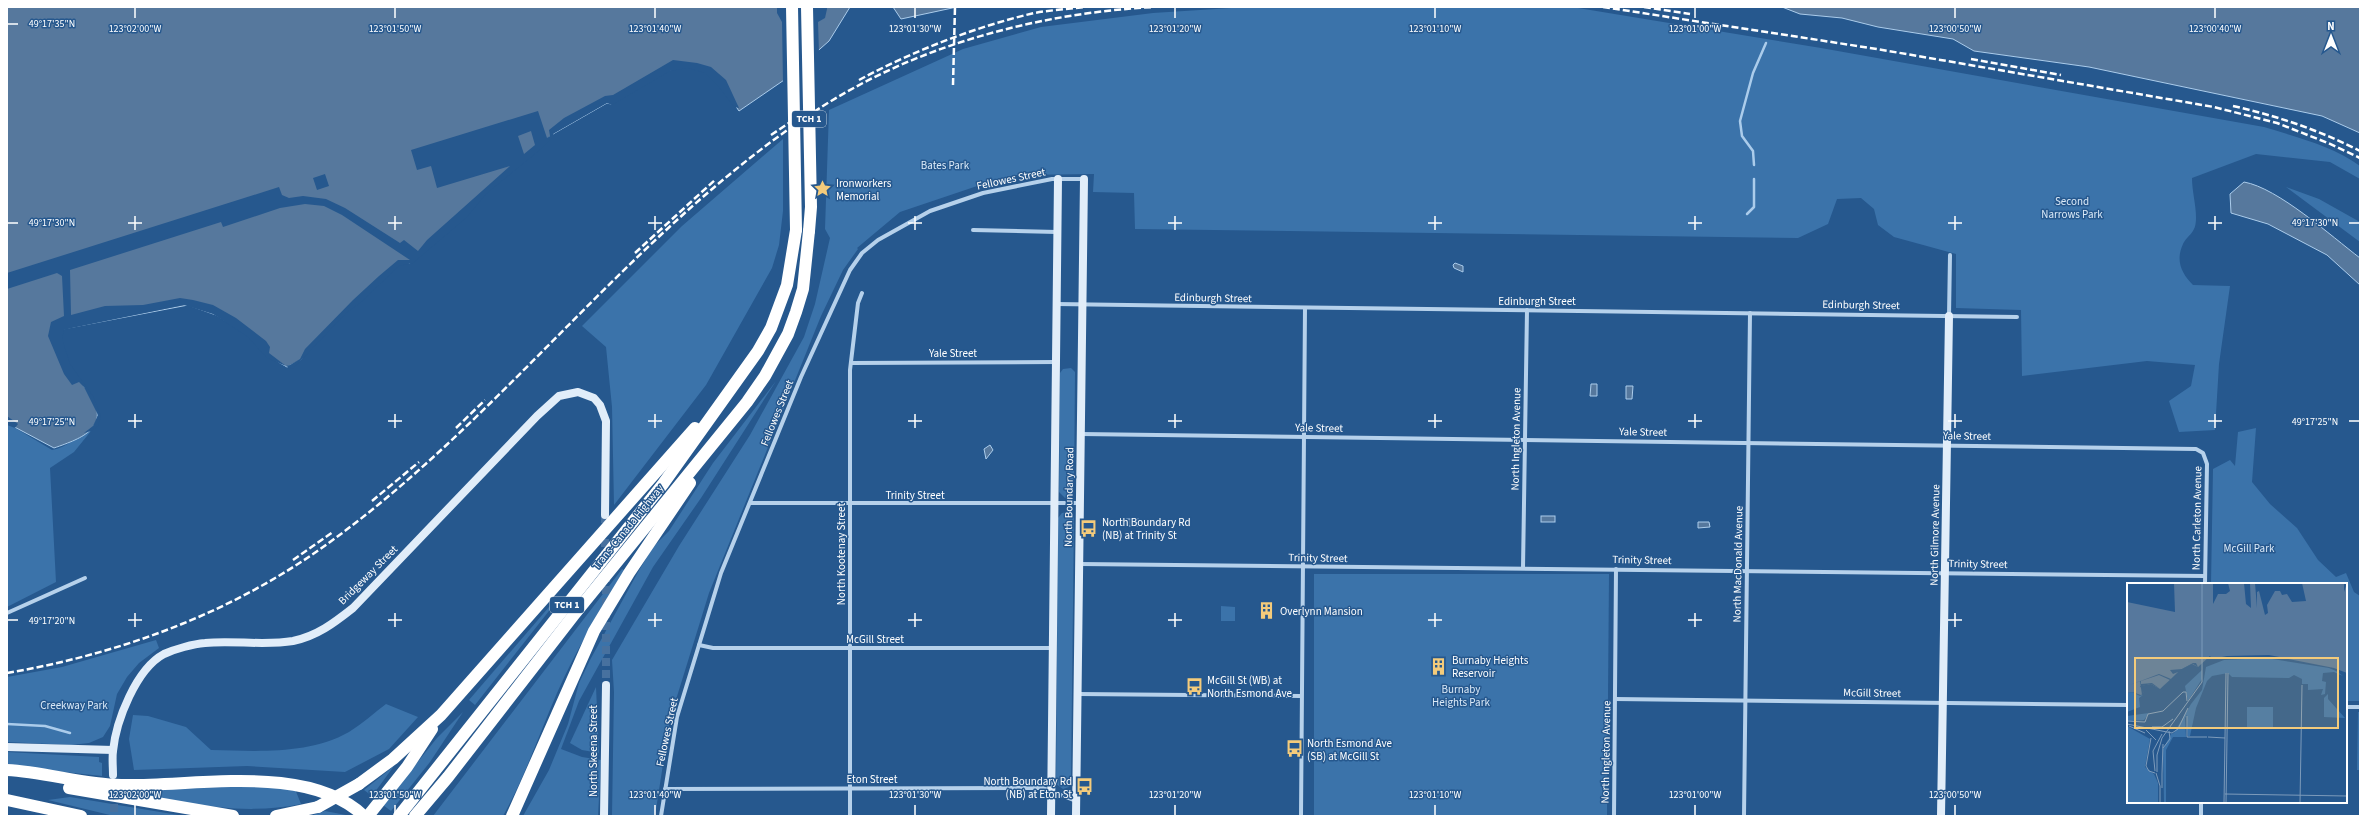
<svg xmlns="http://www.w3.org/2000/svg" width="2367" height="823" viewBox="0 0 2367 823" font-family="'Source Sans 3',sans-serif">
<rect width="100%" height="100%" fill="#26588e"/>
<g fill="#3b73aa">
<path d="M1247,7h325l249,41 443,79c32,10 69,19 96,39v13l-30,-17 -74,-8 -64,24c0,13 4,27 4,40 0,16 -8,16 -13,26 -8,17 -1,30 10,41l37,1 -11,78 -4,66 -36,2 -10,-31 22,-15 4,-21 -48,-4 -125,15 -1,-66 -65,-2v-54l-62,-17 -16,-12 -4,-16 -13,-11 -24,1 -9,25 -30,14 -663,-9 -1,-36 -41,-1 1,-18 -79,1 -23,6 -92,31 -43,36 1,1 -15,21 -22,46 -112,277 -39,126 -15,97h-43l2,-124 -2,-32 67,-114 71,-111 54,-98 11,-33 15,-66 -5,-9 4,-119 134,-61 78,-22 112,-14z"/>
<polygon points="783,139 783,211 779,245 772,268 706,385 614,505 612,407 606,347 582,326 682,226"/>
<polygon points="2286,187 2319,199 2360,222 2360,242"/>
<polygon points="1071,368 1075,372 1074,488 1072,494 1065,498 1059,492 1060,373 1063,369"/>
<polygon points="776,381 701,498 653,567 579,701 561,749 582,757 601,760 598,816 523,816 549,770 568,724 579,683 590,660 638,572 653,547 669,531 713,463"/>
<path d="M7,423l45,27c15,-2 25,-15 39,-19l-17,21 -24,16 6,114 -49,25z"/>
<polygon points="2256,428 2252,482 2270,504 2297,528 2318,560 2336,577 2346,573 2354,592 2360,596 2360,701 2346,701 2346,584 2211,584 2213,469 2230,460 2235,466 2238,432"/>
<polygon points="1068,512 1074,517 1071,780 1069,787 1063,789 1056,784 1058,518 1062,513"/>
<path d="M622,569l2,1c-24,40 -48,80 -67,123 -18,41 -32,84 -54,123h-70z"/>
<polygon points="1314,574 1609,574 1607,816 1314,816"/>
<polygon points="555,600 556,602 475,705 469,700"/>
<polygon points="1221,606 1235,607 1235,621 1221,621"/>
<polygon points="156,640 159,648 139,663 127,677 117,694 110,726 103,737 89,743 71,745 7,742 7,677 62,667"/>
<polygon points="596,687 599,753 582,750 570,743"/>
<path d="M386,704l32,13 -29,32 -44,23 -98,-6 -113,4 -5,-31 4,-24 15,1 38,11 25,23c46,1 97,5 138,-18 13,-8 25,-19 37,-28z"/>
<polygon points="463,712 430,762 391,811 383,805 437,738"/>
<polygon points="2358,712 2360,712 2360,770 2357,770"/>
<polygon points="7,752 99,757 99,762 102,763 102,776 7,766"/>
<polygon points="394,766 372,796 364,790"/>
<path d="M250,786l45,3 6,15c-62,13 -124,-3 -185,-13z"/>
<polygon points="70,797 184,816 114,816 48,800"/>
<polygon points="325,811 351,816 310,816"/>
</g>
<g fill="#56789d" stroke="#abcceb">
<path d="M7,7h843l-21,34 -42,37 -48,33c-9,-13 -20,-33 -34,-40 -33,-15 -67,17 -94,33l-4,-1 -54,31 -67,58 -76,71h-10l-50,44 -44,44 -5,9 -14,7 -19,-11 -18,-20 -34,-21 -28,-10 -125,24 -3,7c3,9 4,21 9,29 5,10 14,19 20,28 23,34 -6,45 -35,55l-47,-25z"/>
<polygon points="893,7 957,7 901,19"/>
<polygon points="1782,7 2360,7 2360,133 2322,116 2089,67 1974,51 1953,39 1878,27 1842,18 1800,14"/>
<path d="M2244,182c34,6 87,54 116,76v27l-33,-30 -59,-31 -37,-11 -1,-19z"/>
<polygon points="1455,263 1463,266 1463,272 1454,268 1453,265"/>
<polygon points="1591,384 1597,384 1597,396 1590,396"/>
<polygon points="1626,386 1633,386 1632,399 1626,399"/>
<polygon points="990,445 993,450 986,459 984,449"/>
<rect x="1541" y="516" width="14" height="6"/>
<rect x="1124" y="519" width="14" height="7"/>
<polygon points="1698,522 1709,522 1710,527 1698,528"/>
</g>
<g fill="#26588e" fill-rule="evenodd">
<polygon points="777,7 827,7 827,9 825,18 818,22 819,53 783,83 782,22 777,13"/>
<path d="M673,60l24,3 14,4 15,13 13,28 -5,-1 -15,-20 -14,-14 -17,-5 -18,3 -58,34 -5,-2 -54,31v3l-12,12 -55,45 -20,24 -53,45 -14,3 -39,37 -14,10 -53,56 -26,-11 -19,-21 -35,-23 -29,-9 -112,23 -8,2 -2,9 8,25 23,32 8,20 -3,10 -7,5 -7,2 9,-7 5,-11 -14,-28 -5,-5 -7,3 -8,-11 -16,-38 3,-14 13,-6 -2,-40 -5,-3 -50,16v-16l272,-86 3,8 7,3 14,-2 23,3 19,9 55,35 4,-3 14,11 9,-11 83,-74 -73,22 -6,-22 -14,4 -6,-20 127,-39 9,27 3,-2 -1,-6 15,-12 41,-22 8,-1zM531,131l4,14 -11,9 -6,-18zM305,204l19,2 18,9 68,45h-12l-19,16 -26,24 -48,49 -5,10 -10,6 -4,1 -17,-13 1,-6 -4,-6 -30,-23 -23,-13 -20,-5 -13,-2 -37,7 -38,1 -34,9 -1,-45 151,-48 2,5 57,-19z"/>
<polygon points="325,174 329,186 317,190 313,178"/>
<polygon points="7,416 18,424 15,428 7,425"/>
</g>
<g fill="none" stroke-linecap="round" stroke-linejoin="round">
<g stroke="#abcceb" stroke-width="2.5">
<polyline points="1754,165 1753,151 1742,136 1740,121 1753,73 1766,43"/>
<polyline points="1747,214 1754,207 1754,179"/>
<polyline points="7,724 45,726 70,733"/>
</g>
<g stroke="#47719f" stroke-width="8" stroke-dasharray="8 4" stroke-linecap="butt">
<polyline points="605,515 605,557"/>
<polyline points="606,574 606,685"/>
<polyline points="114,792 114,816"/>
</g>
<g stroke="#b6d1eb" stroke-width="4">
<polyline points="973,230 1057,232"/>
<polyline points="1056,304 2017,317"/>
<polyline points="1949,316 1950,255"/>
<polyline points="851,363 1056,362"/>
<polyline points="1081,434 2196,449 2203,453 2207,464 2205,584"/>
<polyline points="751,503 1080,503"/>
<polyline points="1080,564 2205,576"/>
<polyline points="1523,568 1527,310"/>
<polyline points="7,613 85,578"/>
<polyline points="699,645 713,648 1052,648"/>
<polyline points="1078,694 1301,696"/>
<polyline points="1615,699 2128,705"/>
<polyline points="2346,707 2360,707"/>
<polyline points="665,789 1043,788 1076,801"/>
<polyline points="661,816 677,717 721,573 801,377 850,270 862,253 878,240 930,211 983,193 1052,179 1084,179"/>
<polyline points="850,816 850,370 858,303 862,293"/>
<polyline points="1301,816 1305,308"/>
<polyline points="1614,816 1616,569"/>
<polyline points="1744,816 1750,313"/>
<polyline points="2201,816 2201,802"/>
</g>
<g stroke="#e1edf9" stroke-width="8">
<polyline points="7,747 113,750"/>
<path d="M113,775c0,-8 -1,-17 0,-24 3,-30 23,-82 51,-97 11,-5 29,-10 41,-11 28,-3 59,3 88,-2 24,-5 41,-18 60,-33l184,-192 22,-20 19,-4 16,6 6,7 6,16 -1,94"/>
<polyline points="604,816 606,685"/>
<polyline points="1051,816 1058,179"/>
<polyline points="1076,816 1084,179"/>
<polyline points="1941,816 1949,316"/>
</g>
<g stroke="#fff" stroke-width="12">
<path d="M7,770c38,2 75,14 114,15 73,2 186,-23 243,31"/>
<polyline points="359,784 393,759 441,715 695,428"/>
<polyline points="69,788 233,816"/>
<polyline points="7,800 81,816"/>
<polyline points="276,816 318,807"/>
<polyline points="368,816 407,767 432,729"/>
<polyline points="399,816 663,484 758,351 771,328 787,285 796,230"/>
<polyline points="415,816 448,777 573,616 747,402 765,376 788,334 796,312 803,289 809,231"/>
<polyline points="512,816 594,631 629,573 690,483"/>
</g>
<g stroke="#fff" stroke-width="2.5" stroke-dasharray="7 3" stroke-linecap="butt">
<polyline points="1603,7 1877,49 2214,107 2277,123 2328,143 2360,158"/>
<polyline points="1644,7 1690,14"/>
<polyline points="1971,59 2061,75"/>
<path d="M859,80c54,-29 116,-53 175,-67 17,-3 35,-4 52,-6"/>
<polyline points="953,85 955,7"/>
<path d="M2233,106c44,10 86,24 127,45"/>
<polyline points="771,135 804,113"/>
<polyline points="635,253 716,179"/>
<polyline points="456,428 485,400"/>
<polyline points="372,501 419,462"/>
<polyline points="293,560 333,532"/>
<path d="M7,673c111,-19 216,-57 309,-121 186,-130 316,-324 507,-446 98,-62 217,-93 331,-99"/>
</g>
<g stroke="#fff" stroke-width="12">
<polyline points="792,7 796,230"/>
<polyline points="807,7 811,207 809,231"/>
<polyline points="318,807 359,784"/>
</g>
</g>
<path fill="none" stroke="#fff" stroke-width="1.5" d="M135,8v10M395,8v10M655,8v10M915,8v10M1175,8v10M1435,8v10M1695,8v10M1955,8v10M2215,8v10M8,24h10M135,216v14M395,216v14M655,216v14M915,216v14M1175,216v14M1435,216v14M1695,216v14M1955,216v14M2215,216v14M8,223h10M128,223h14M388,223h14M648,223h14M908,223h14M1168,223h14M1428,223h14M1688,223h14M1948,223h14M2208,223h14M2349,223h10M135,414v14M395,414v14M655,414v14M915,414v14M1175,414v14M1435,414v14M1695,414v14M1955,414v14M2215,414v14M8,421h10M128,421h14M388,421h14M648,421h14M908,421h14M1168,421h14M1428,421h14M1688,421h14M1948,421h14M2208,421h14M2349,421h10M135,613v14M395,613v14M655,613v14M915,613v14M1175,613v14M1435,613v14M1695,613v14M1955,613v14M8,620h10M128,620h14M388,620h14M648,620h14M908,620h14M1168,620h14M1428,620h14M1688,620h14M1948,620h14M135,805v10M395,805v10M655,805v10M915,805v10M1175,805v10M1435,805v10M1695,805v10M1955,805v10"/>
<defs>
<symbol id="sight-bare" viewBox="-9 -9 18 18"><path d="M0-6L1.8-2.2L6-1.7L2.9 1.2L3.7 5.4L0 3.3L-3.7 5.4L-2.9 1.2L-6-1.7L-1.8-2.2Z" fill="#f4cb7b" stroke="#26588e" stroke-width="2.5" paint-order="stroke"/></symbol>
<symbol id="bus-bare" viewBox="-9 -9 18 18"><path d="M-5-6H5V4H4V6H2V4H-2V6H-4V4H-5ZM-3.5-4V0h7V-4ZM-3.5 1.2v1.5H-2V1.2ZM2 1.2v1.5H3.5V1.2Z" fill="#f4cb7b" stroke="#26588e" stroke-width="2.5" paint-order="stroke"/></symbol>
<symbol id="building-bare" viewBox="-9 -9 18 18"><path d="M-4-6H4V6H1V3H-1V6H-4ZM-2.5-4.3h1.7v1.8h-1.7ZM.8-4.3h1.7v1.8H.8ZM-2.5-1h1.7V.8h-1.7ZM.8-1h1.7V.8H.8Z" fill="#f4cb7b" stroke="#26588e" stroke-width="2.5" paint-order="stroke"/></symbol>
</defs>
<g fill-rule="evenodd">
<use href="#sight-bare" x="810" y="176" width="25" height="25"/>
<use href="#bus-bare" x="1076" y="516" width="25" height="25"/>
<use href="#building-bare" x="1254" y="598" width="25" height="25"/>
<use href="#building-bare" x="1426" y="654" width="25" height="25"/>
<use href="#bus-bare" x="1182" y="674" width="25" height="25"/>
<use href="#bus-bare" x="1282" y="736" width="25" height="25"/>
<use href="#bus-bare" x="1072" y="774" width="25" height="25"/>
</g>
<g text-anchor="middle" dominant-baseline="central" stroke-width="3" stroke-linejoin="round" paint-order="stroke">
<g fill="#26588e" stroke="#becddd" stroke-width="1">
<rect x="792" y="111" width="34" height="16" rx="3"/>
<rect x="550" y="597" width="34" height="16" rx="3"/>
</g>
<g font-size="10" font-weight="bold" fill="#fff">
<text x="809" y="119">TCH 1</text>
<text x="567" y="605">TCH 1</text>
</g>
<g font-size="11" fill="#dbeaf8" stroke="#26588e">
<text x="945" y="165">Bates Park</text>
<text x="2072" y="201">Second<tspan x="2072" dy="13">Narrows Park</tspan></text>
<text x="2249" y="548">McGill Park</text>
<text x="1461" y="689">Burnaby<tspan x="1461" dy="13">Heights Park</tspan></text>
<text x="74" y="705">Creekway Park</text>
</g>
<g font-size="11" fill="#fff" stroke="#26588e">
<text transform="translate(1011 179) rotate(-12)">Fellowes Street</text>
<text transform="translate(1213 298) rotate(1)">Edinburgh Street</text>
<text x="1537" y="301">Edinburgh Street</text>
<text transform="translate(1861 305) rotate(1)">Edinburgh Street</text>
<text x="953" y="353">Yale Street</text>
<text transform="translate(777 413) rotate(-68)">Fellowes Street</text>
<text transform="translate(1319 428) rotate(1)">Yale Street</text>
<text transform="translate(1643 432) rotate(1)">Yale Street</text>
<text transform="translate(1967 436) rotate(1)">Yale Street</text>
<text transform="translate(1516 439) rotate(-89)">North Ingleton Avenue</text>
<text x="915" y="495">Trinity Street</text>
<text transform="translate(1069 497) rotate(-89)">North Boundary Road</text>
<text transform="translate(2197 518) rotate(-89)">North Carleton Avenue</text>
<text transform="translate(628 527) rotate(-51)">Trans-Canada Highway</text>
<text transform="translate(1935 535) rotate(-89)">North Gilmore Avenue</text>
<text transform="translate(841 554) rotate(-90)">North Kootenay Street</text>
<text transform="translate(1318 558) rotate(1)">Trinity Street</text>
<text transform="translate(1642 560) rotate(1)">Trinity Street</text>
<text transform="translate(1738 564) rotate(-89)">North MacDonald Avenue</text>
<text transform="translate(1978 564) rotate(1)">Trinity Street</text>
<text transform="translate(368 575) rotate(-45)">Bridgeway Street</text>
<text x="875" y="639">McGill Street</text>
<text transform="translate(1872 693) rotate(1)">McGill Street</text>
<text transform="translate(667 732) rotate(-78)">Fellowes Street</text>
<text transform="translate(593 751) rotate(-90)">North Skeena Street</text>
<text transform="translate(1606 752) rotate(-89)">North Ingleton Avenue</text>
<text x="872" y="779">Eton Street</text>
</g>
<g font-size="11" fill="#fff" stroke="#26588e" text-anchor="start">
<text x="836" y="183">Ironworkers<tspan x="836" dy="13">Memorial</tspan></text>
<text x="1102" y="522">North Boundary Rd<tspan x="1102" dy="13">(NB) at Trinity St</tspan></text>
<text x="1280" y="611">Overlynn Mansion</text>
<text x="1452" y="660">Burnaby Heights<tspan x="1452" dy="13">Reservoir</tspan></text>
<text x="1207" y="680">McGill St (WB) at<tspan x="1207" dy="13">North Esmond Ave</tspan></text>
<text x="1307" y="743">North Esmond Ave<tspan x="1307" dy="13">(SB) at McGill St</tspan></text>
<text x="1072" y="781" text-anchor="end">North Boundary Rd<tspan x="1072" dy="13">(NB) at Eton St</tspan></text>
</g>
</g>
<g transform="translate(2127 583)">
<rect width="220" height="220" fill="#26588e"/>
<path d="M139,75l63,10 7,3 7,5 -9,-4 -11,1 -1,8 4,1 -1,12 -4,1 2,-6 -15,1v-6h-6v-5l-8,-4 -5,3 -57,-1 -4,-4 -16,3 -5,5 -11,27 -6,28h-2l-1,-22 11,-18 -13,22 1,19h-13l-7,13v53h-2l-1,-54 8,-15 3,-1 17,-29 11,-14 4,-23 18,-7zM75,87v9l-14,22 -3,-15zM5,109l8,4 3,-1 -4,3 1,9 -13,5v-19zM201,111v5l17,19 -21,-1v-19zM120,124h26v21h-26zM22,130l-5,7 -17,1v-5zM0,143l23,13 -5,28 9,7 4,9v20h-31z" fill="#3b73aa"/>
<path d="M47,0h39v21l5,-10h8l4,-3 -2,-8h16l2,21 5,4 -1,-25h5l2,25v-16l2,-1 6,24 3,-2 -1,-8 8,-14h5l2,4 5,-1 5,8 14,-1 -4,-18h42v9l3,-9v90l-13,-5 -65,-13 -42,1 -15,3 -2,-3 -12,11 -6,-3 -10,5 -22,20 -9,-5 -11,2 4,7 -3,2 -9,-3 -5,1v-91l48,10z" fill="#56789d"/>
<path d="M66,80h3l2,4 -5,-3 -10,5 -23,20 -9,-5 -9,2 2,7v1l-2,1 -2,-14 -10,4 29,-11 12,5 7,-7 -5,2 -3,-4 12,-1zM32,92l11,5 -10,9 -8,-6 -11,1v-3z" fill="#26588e" fill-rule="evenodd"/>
<path fill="none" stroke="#7d9bbb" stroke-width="1" d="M60,133v21h20M0,138l18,1M18,139l3,-8 15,-3 20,-19h3l1,9M0,141l45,9 6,-4 10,-21M2,143l16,7M25,144h10l11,-8M19,147l10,10M81,154l17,1M24,155l-5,28 3,5 6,2M36,165l7,-9 -1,-8M28,188l-2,-20 9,-17M30,189v-17l5,-17 40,-56v-99M29,190l4,13v17M35,191v14M35,191l1,-30M98,211l122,2M97,220l2,-130M99,220l2,-130M173,220l2,-118"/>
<path fill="#f4cb7b" fill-opacity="0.15" stroke="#f4cb7b" stroke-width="2" d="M8,75h203v70h-203z"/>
<rect width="220" height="220" fill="none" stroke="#fff" stroke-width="2"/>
</g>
<g font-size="10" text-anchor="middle" fill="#fff" stroke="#26588e" stroke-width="3" stroke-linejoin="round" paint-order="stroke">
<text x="52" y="27">49°17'35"N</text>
<text x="135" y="32">123°02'00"W</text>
<text x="395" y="32">123°01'50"W</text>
<text x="655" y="32">123°01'40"W</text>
<text x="915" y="32">123°01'30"W</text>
<text x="1175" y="32">123°01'20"W</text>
<text x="1435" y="32">123°01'10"W</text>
<text x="1695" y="32">123°01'00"W</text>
<text x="1955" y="32">123°00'50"W</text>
<text x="2215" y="32">123°00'40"W</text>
<text x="52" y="226">49°17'30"N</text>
<text x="2315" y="226">49°17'30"N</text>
<text x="52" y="425">49°17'25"N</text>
<text x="2315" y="425">49°17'25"N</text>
<text x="52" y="624">49°17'20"N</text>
<text x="135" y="798">123°02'00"W</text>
<text x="395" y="798">123°01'50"W</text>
<text x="655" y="798">123°01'40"W</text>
<text x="915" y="798">123°01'30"W</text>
<text x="1175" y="798">123°01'20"W</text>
<text x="1435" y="798">123°01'10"W</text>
<text x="1695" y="798">123°01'00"W</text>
<text x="1955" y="798">123°00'50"W</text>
</g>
<rect width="2367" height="823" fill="none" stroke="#ffffff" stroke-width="16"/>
<g transform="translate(2331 36)" stroke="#26588e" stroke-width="3" paint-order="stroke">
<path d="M0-3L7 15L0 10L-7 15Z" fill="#ffffff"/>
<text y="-6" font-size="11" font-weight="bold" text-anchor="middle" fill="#ffffff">N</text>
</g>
</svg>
